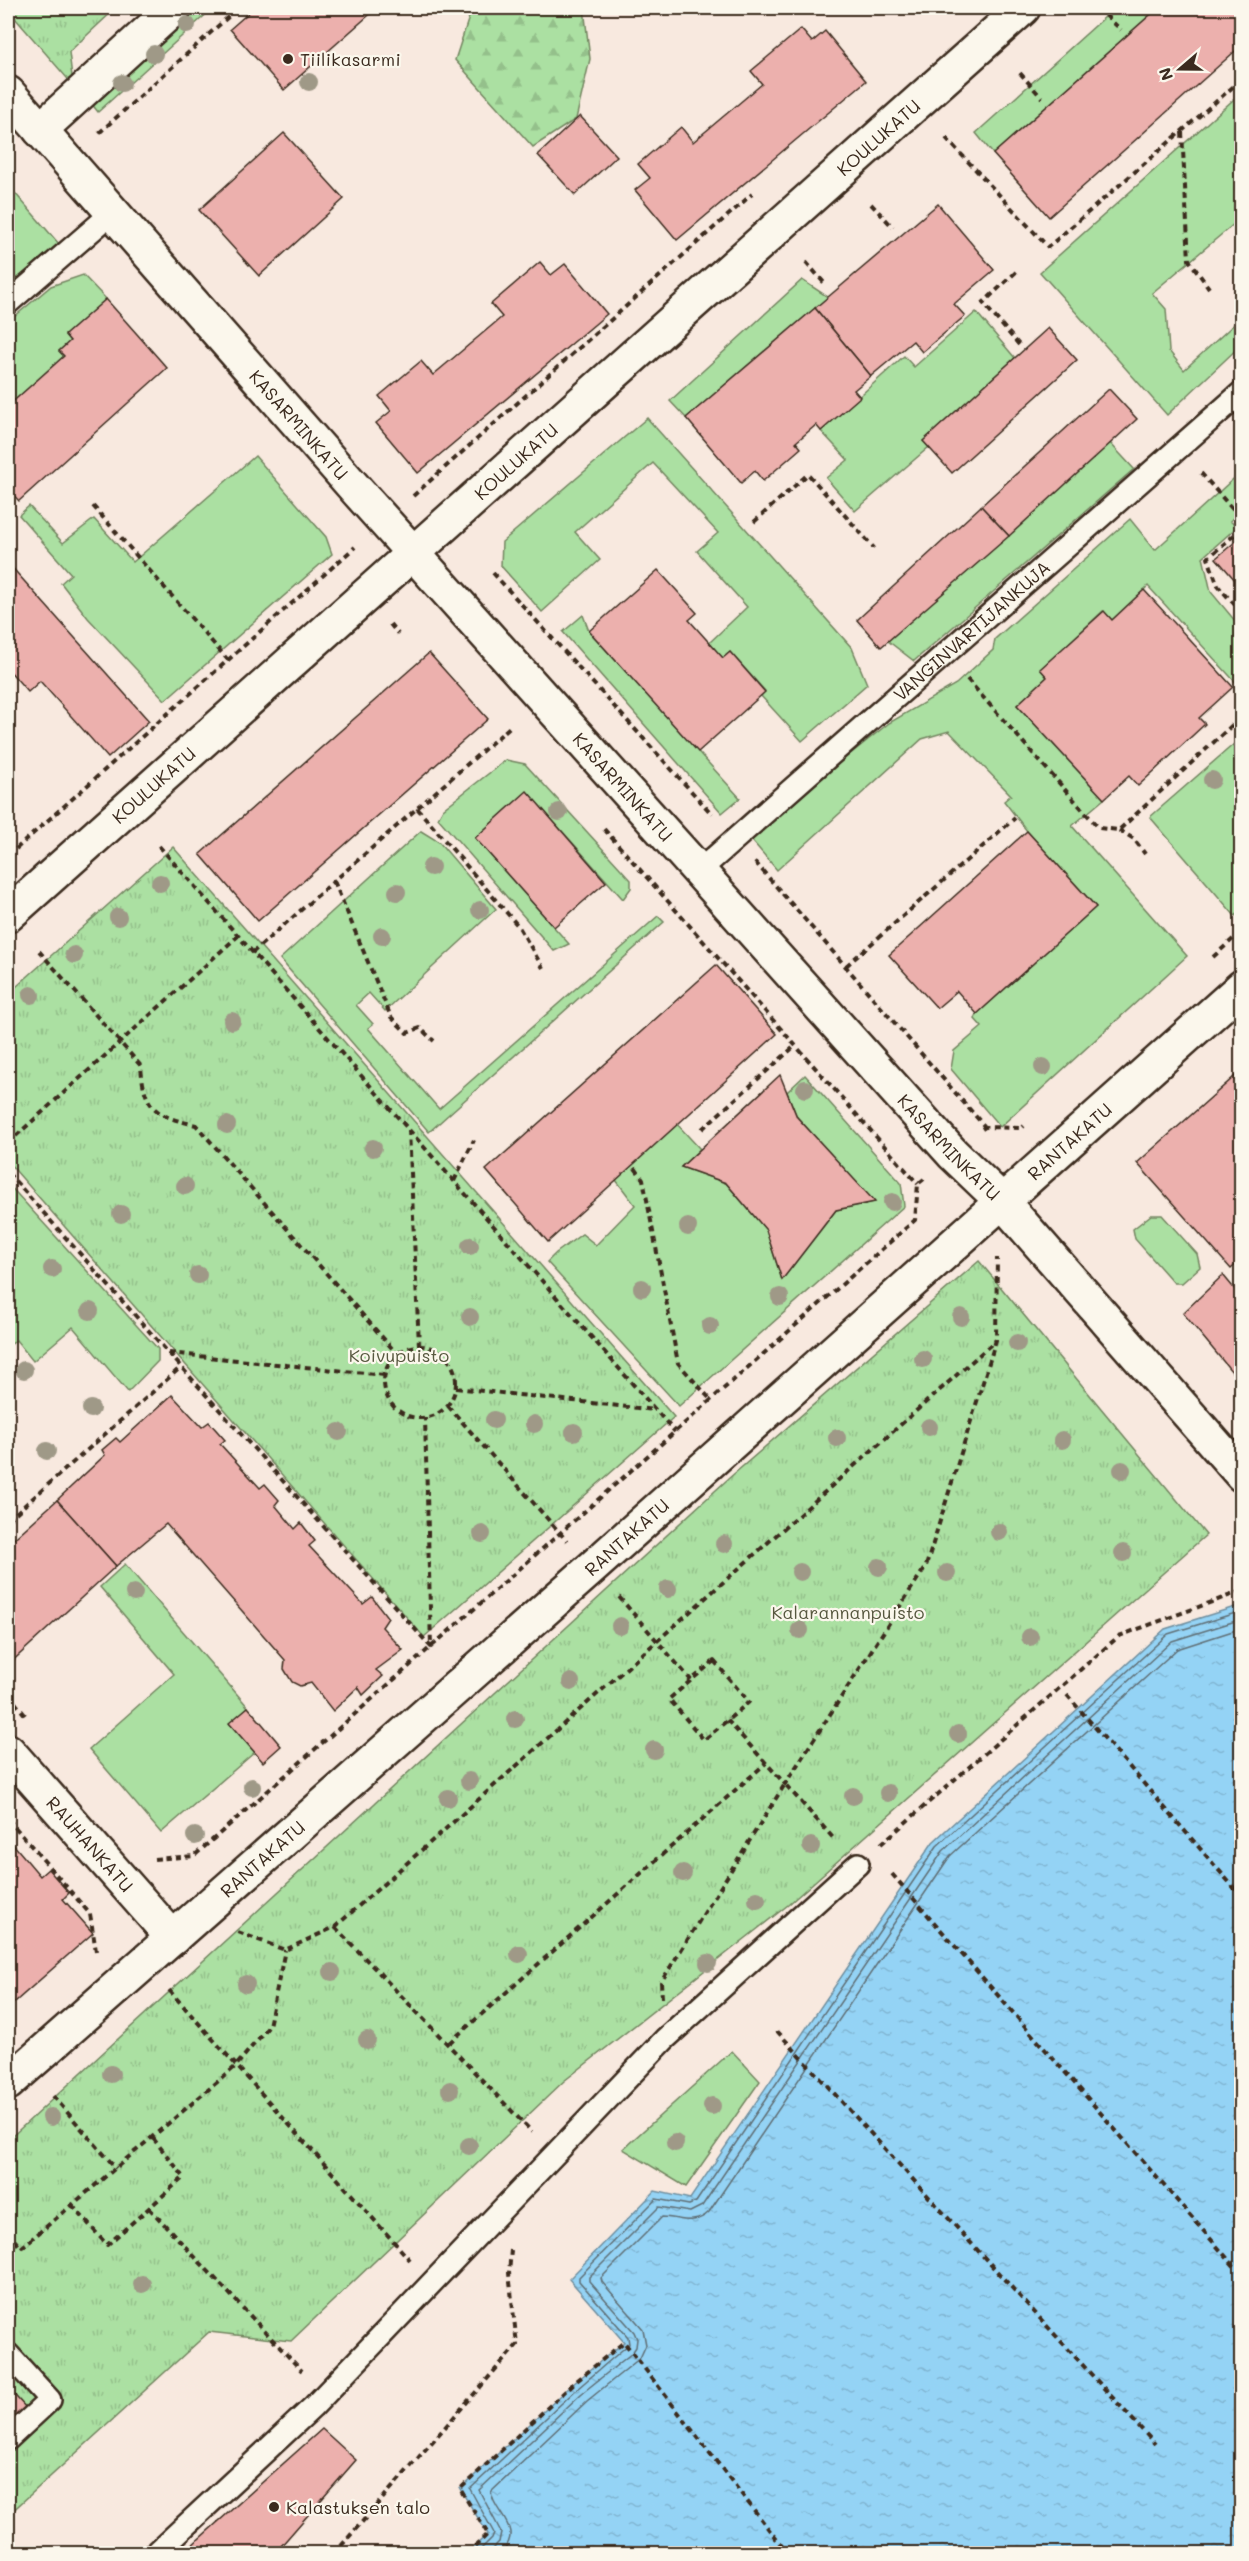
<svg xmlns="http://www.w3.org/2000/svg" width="1249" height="2561" viewBox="0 0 1249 2561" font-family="Mali,sans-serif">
<defs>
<pattern id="forest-firs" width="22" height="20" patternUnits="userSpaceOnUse" patternTransform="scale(1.5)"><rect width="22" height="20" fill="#abe0a2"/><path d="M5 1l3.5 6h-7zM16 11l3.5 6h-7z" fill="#94c08b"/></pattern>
<pattern id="park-tufts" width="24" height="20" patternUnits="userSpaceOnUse" patternTransform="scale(1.5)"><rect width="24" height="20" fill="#abe0a2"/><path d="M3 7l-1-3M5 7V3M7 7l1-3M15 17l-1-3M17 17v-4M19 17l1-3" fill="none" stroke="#94c08b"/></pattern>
<pattern id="water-ripples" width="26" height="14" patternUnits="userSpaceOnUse" patternTransform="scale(1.5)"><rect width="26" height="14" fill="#94d3f5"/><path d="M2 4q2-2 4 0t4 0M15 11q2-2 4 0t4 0" fill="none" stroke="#80b5d2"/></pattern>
</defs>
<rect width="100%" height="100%" fill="#f8e9df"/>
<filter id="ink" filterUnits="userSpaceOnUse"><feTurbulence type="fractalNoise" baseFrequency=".0167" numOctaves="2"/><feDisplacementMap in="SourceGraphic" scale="12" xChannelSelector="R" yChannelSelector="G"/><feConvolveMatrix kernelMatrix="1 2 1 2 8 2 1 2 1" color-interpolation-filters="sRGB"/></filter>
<g filter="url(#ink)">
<g fill="#abe0a2" stroke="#738560" stroke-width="1.5">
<polygon points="196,8 213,8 98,112 91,103"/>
<polygon points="1115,8 1158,8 993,154 976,133"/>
<polygon points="1241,93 1241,218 1152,293 1166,309 1169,351 1184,370 1241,318 1241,345 1167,415 1040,272"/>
<polygon points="8,185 59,244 8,286"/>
<polygon points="83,275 106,299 65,335 70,341 59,351 64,356 8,406 8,322 51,286"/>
<polygon points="802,280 828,297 686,418 670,401"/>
<polygon points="976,312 1015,358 923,441 929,447 855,511 826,478 848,460 821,431 904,356 914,367"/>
<polygon points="647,418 852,648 867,684 802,741 761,696 765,691 730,652 723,658 709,643 747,607 697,551 718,533 653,463 575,532 600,560 542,612 501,566 502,542"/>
<polygon points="1110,443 1134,469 914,661 888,641"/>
<polygon points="255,456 326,537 332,554 165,700 88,618 61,583 71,574 19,515 29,506 63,543 94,519 133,562"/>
<polygon points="1241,472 1241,510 1230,521 1237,527 1203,557 1211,592 1241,628 1241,682 1238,685 1148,586 1112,620 1103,611 1041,669 1047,677 1017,705 1104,799 1072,826 1187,956 1000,1127 951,1069 954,1051 982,1027 975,1019 977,1014 1096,907 1027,831 1004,801 1011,795 949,731 922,739 777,870 748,836 889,723 956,684 993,650 995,639 1130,519 1155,550"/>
<polygon points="583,615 589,631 740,798 722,813 563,632"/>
<polygon points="1234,744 1242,753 1242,910 1235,916 1150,817"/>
<polygon points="506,760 525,764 631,880 631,888 623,899 527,792 475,838 569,944 554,951 438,818 443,809"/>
<polygon points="421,831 439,842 496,909 385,1011 369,993 356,1005 373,1024 368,1028 439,1109 658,916 664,922 429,1132 280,959"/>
<polygon points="805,1075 901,1183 904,1206 679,1406 547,1262 556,1253 582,1234 596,1245 635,1205 616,1180 677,1124 700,1149 681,1167 726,1183 766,1230 782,1280 836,1210 874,1202 797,1117 787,1092"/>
<polygon points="8,1184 158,1349 158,1361 128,1392 73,1327 33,1361 16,1340 8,1347"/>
<polygon points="1151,1215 1162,1215 1197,1254 1200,1267 1182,1283 1174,1283 1135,1239 1133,1229"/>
<polygon points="125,1564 248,1707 230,1724 255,1752 161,1833 89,1749 174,1674 100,1587"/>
<polygon points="732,2051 760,2081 686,2187 623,2149"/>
</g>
<polygon fill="url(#forest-firs)" stroke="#738560" stroke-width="1.5" points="472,8 584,8 590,59 576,119 533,147 455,60"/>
<g fill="url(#park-tufts)" stroke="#738560" stroke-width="1.5">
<polygon points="8,8 116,8 69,52 73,85 8,10"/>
<polygon points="173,847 674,1417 424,1637 8,1162 8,994"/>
<polygon points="979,1261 1206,1535 788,1905 564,2081 291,2341 209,2332 8,2515 8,2140 728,1479"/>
</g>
<polygon fill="url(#water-ripples)" stroke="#708f9f" stroke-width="1.5" points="1241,1605 1241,2553 467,2553 488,2534 460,2489 573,2384 624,2342 569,2279 655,2191 690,2199 933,1842 1165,1629"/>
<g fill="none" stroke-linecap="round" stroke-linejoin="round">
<g stroke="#5f6e74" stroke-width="1.5">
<polyline points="476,2554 492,2538 494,2533 470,2489 577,2389 629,2344 628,2337 579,2281 579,2277 656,2199 689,2205 696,2202 937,1846 1168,1634 1242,1611"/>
<polyline points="487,2554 499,2542 501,2532 479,2490 581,2394 632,2353 636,2347 637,2339 634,2332 589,2281 589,2277 659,2207 690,2212 702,2206 943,1851 1172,1641 1242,1619"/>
<path d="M500,2554c26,-26 -6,-39 -9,-62l96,-91 53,-43 6,-13 -3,-16 -41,-47 -1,-4 61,-61c17,0 32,10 47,-5l241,-356 227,-207 65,-21"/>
</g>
</g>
<g fill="#ecb0ad" stroke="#3b2a1e" stroke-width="1.5">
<polygon points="254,8 377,8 284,90 230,29"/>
<polygon points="1158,8 1242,8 1242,45 1049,217 993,154"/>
<polygon points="801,29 812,42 825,31 866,81 677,240 635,190 650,178 638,164 681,127 693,142 762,84 751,71"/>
<polygon points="580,116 617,156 575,195 538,155"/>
<polygon points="284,133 344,199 259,276 199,210"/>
<polygon points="938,204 994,270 954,304 965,316 922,352 913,341 871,376 815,308"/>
<polygon points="540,262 551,275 565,264 607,314 418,473 376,423 391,411 379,396 421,361 433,375 502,317 491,304"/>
<polygon points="106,299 167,368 19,501 8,489 8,406 64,356 59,351 70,341 65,335"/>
<polygon points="815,308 871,376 854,390 860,397 821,431 816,425 796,442 801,448 763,481 755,471 741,483 686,418"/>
<polygon points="1048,328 1077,360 952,473 923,441"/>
<polygon points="1109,389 1137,419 1009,536 981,506"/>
<polygon points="981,506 1009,536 881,647 857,620"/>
<polygon points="1242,536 1242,588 1216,558"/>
<polygon points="8,563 149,721 108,758 40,681 28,692 8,669"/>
<polygon points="658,570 697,613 689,620 723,658 730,652 765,692 698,752 589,631"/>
<polygon points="1144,590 1233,687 1199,718 1205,724 1138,786 1129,776 1104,799 1017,705 1047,677 1040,669 1104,611 1112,620"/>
<polygon points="429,653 488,719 258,921 200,854"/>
<polygon points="527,791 606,882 554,927 475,838"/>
<polygon points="1027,831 1096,907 977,1014 957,991 937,1008 889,955"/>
<polygon points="716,965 777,1034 548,1242 486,1170"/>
<polygon points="1242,1070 1242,1259 1231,1269 1137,1163"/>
<polygon points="780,1075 797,1117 875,1202 836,1210 782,1280 766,1230 726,1183 681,1167"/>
<polygon points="1223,1275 1242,1298 1242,1384 1183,1313"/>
<polygon points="172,1395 202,1427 209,1422 225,1440 220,1444 260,1488 265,1484 279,1500 275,1505 295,1529 301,1523 315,1541 309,1546 363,1604 372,1597 388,1618 382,1627 403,1650 376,1670 383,1676 363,1695 358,1687 333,1711 311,1683 300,1686 292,1682 284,1669 285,1660 166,1524 116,1566 57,1500 105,1455 102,1450 116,1438 120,1442"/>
<polygon points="57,1500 116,1566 8,1665 8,1544"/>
<polygon points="248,1707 281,1746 263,1762 229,1723"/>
<polygon points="13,1844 40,1876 48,1869 69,1893 63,1899 93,1933 8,2008 8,1848"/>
<polygon points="8,2388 27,2409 8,2426"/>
<polygon points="322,2429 356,2460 274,2554 182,2554"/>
</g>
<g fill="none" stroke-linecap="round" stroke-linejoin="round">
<defs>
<g id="lane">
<polyline points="8,303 112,213"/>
<path id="s1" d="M700,870l542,-478"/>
<polyline points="8,2354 50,2400 8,2439"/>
<polyline points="155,2554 313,2407 665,2039 858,1864"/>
</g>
<g id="street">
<path id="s2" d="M8,93l351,400 594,661 48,46 241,275"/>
<polyline points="40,130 174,8"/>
<path id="s3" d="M8,2083l585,-516 649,-580"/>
</g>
<g id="secondary">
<path id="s4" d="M8,1751l165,187"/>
</g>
<g id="primary">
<path id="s5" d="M8,915l1015,-907"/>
</g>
</defs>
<use href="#lane" stroke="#3b2a1e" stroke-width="26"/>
<use href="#street" stroke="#3b2a1e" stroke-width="38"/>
<use href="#secondary" stroke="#3b2a1e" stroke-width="38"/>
<use href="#primary" stroke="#3b2a1e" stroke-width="38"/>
<g stroke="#3b2a1e" stroke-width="4" stroke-dasharray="6 4.5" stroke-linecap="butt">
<polyline points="1098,8 1121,30"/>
<polyline points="1020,73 1042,98"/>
<polyline points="1182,132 1189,260 1209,288"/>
<polyline points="99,133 238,8"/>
<polyline points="946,138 1048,247 1242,79"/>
<polyline points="871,204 893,227"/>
<polyline points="806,262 826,285"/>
<polyline points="1016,272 983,303 1020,346"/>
<polyline points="1201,473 1242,520"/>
<polyline points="413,496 752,194"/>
<polyline points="93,506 228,660"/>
<polyline points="754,522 808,474 874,548"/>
<polyline points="1242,528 1208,558 1218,586 1242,613"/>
<polyline points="493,573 712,814"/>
<polyline points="390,624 398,634"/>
<polyline points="967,679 1099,828 1119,830 1242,716"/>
<polyline points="417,808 519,927 543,968"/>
<polyline points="604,829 918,1184"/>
<polyline points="1119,830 1134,839 1145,854"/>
<polyline points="159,846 675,1432"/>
<polyline points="8,856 355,547"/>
<polyline points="755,862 985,1127"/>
<polyline points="334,881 391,1017 407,1033 420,1028 434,1041"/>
<path d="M39,951l102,115c3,44 15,50 55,59l201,229"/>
<polyline points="252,953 512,725"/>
<polyline points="1213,957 1242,931"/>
<polyline points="846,966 1015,818"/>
<polyline points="702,1129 795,1046"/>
<polyline points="982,1129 985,1127 1022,1128 1024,1126"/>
<polyline points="409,1130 419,1345"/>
<polyline points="8,1143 238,936"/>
<polyline points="635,1168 643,1179 678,1363 711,1400"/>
<polyline points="8,1173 431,1647 425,1418"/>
<polyline points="454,1181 474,1140"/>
<circle cx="420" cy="1382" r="36"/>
<polyline points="169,1353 384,1375"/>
<polyline points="456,1388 655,1410"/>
<polyline points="448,1406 567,1541"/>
<polyline points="8,1520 181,1367"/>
<polyline points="619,1597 691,1680"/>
<polygon points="714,1661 749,1702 704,1740 669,1699"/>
<polyline points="8,1694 26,1716"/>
<polyline points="1067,1695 1242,1897"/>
<polyline points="727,1720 785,1784 926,1566 996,1340 997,1258"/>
<polyline points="8,1819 90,1914 96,1951"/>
<polyline points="881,1844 1119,1636 1242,1591"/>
<polyline points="154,1859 194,1856 915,1220 918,1184 924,1179"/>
<polyline points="892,1874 1242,2275"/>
<polyline points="335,1927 532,2132"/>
<polyline points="238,1932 285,1950 335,1927 996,1340"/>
<polyline points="169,1990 410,2260"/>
<polyline points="662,1998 661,1982 785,1784 835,1840"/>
<polyline points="777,2031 1155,2444"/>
<polyline points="449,2043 766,1763"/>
<polyline points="53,2096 116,2168"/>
<polyline points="72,2205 107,2245 184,2177 152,2137"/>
<polyline points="149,2208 302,2371"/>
<polyline points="8,2232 21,2248 235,2067 269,2026 285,1950"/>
<polyline points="334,2554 517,2345 509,2273 511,2250"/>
<polyline points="467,2554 488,2534 460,2489 573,2384 624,2342 788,2554"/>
</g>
<use href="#lane" stroke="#fbf7ec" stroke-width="21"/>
<use href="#street" stroke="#fbf7ec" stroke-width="33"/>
<use href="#secondary" stroke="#fbf7ec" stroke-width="33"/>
<use href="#primary" stroke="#fbf7ec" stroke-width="33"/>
</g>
<g fill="#9f9987">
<circle cx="187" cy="25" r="9"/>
<circle cx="154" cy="54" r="9"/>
<circle cx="309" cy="82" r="9"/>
<circle cx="122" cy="83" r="9"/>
<circle cx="1212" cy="780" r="9"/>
<circle cx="559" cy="812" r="9"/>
<circle cx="431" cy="867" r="9"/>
<circle cx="160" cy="883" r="9"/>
<circle cx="397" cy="892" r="9"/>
<circle cx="480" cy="910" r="9"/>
<circle cx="118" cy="917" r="9"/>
<circle cx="382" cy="936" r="9"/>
<circle cx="74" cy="955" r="9"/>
<circle cx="31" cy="995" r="9"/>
<circle cx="232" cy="1021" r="9"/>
<circle cx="1043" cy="1067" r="9"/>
<circle cx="805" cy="1089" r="9"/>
<circle cx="227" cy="1125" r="9"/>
<circle cx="373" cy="1148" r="9"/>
<circle cx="185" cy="1186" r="9"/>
<circle cx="892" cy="1202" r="9"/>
<circle cx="121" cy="1214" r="9"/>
<circle cx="688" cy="1227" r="9"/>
<circle cx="470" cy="1246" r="9"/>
<circle cx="52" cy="1269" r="9"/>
<circle cx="198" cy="1275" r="9"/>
<circle cx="642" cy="1288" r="9"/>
<circle cx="780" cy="1297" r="9"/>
<circle cx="90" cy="1311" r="9"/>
<circle cx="470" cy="1317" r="9"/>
<circle cx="961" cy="1317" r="9"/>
<circle cx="710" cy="1326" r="9"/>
<circle cx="1017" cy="1343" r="9"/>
<circle cx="923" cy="1359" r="9"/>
<circle cx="24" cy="1370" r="9"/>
<circle cx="91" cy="1409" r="9"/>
<circle cx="494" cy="1420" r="9"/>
<circle cx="534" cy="1424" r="9"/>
<circle cx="929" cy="1427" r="9"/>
<circle cx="339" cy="1432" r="9"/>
<circle cx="574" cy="1432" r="9"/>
<circle cx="837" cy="1438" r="9"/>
<circle cx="1062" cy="1440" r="9"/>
<circle cx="47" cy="1451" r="9"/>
<circle cx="1122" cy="1470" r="9"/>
<circle cx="999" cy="1532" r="9"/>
<circle cx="482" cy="1534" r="9"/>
<circle cx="724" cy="1544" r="9"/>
<circle cx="1123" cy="1553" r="9"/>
<circle cx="879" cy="1567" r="9"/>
<circle cx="800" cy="1572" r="9"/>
<circle cx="947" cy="1573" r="9"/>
<circle cx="668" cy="1589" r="9"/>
<circle cx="134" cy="1593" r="9"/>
<circle cx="620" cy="1626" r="9"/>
<circle cx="800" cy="1630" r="9"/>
<circle cx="1030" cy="1637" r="9"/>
<circle cx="571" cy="1682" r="9"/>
<circle cx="515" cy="1719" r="9"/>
<circle cx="958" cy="1734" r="9"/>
<circle cx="654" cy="1750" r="9"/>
<circle cx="469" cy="1781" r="9"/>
<circle cx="252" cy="1787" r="9"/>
<circle cx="888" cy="1793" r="9"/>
<circle cx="853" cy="1796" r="9"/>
<circle cx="448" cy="1798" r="9"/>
<circle cx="195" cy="1836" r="9"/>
<circle cx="811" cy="1846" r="9"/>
<circle cx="683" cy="1873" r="9"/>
<circle cx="757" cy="1900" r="9"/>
<circle cx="519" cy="1954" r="9"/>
<circle cx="708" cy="1963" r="9"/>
<circle cx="332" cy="1972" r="9"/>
<circle cx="246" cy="1984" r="9"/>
<circle cx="367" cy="2040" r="9"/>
<circle cx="111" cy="2074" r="9"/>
<circle cx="450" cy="2090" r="9"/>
<circle cx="712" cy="2106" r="9"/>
<circle cx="51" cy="2117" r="9"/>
<circle cx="675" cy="2143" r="9"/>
<circle cx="469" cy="2146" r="9"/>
<circle cx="142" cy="2284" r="9"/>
</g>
</g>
<g fill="#3b2a1e" stroke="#fbf7ec" stroke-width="2">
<circle cx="288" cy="59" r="6"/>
<circle cx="274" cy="2507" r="6"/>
</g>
<g text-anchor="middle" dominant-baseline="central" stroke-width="4.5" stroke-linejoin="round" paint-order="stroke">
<g font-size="18" fill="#3b2a1e" stroke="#fbf7ec" text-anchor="start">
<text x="300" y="59">Tiilikasarmi</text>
<text x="286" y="2507">Kalastuksen talo</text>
</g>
<g font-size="18" fill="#3b2a1e" stroke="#fbf7ec">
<text stroke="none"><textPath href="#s5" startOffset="1167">KOULUKATU</textPath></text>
<text stroke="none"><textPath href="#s2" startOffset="441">KASARMINKATU</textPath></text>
<text stroke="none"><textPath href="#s5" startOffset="681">KOULUKATU</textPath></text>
<text stroke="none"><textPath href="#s1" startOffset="362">VANGINVARTIJANKUJA</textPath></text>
<text stroke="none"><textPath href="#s5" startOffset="195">KOULUKATU</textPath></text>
<text stroke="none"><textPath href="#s2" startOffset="927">KASARMINKATU</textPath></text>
<text stroke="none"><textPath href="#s3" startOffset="1419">RANTAKATU</textPath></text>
<text stroke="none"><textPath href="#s2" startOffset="1413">KASARMINKATU</textPath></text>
<text stroke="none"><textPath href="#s3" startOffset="825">RANTAKATU</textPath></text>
<text stroke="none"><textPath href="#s4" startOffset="124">RAUHANKATU</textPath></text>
<text stroke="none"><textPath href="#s3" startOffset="339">RANTAKATU</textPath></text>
</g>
<g font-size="18" fill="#57583f" stroke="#fbf7ec">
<text x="399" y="1355">Koivupuisto</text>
<text x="848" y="1612">Kalarannanpuisto</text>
</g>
</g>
<rect width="1249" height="2561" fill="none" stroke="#fbf7ec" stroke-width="30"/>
<rect x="15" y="15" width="1219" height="2531" fill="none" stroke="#3b2a1e" stroke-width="2" filter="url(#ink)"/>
<g transform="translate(1180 69) rotate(250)" stroke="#fbf7ec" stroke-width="4.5" paint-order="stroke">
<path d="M0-4.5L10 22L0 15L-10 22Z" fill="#3b2a1e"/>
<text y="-9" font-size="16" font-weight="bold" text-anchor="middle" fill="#3b2a1e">N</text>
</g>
</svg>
